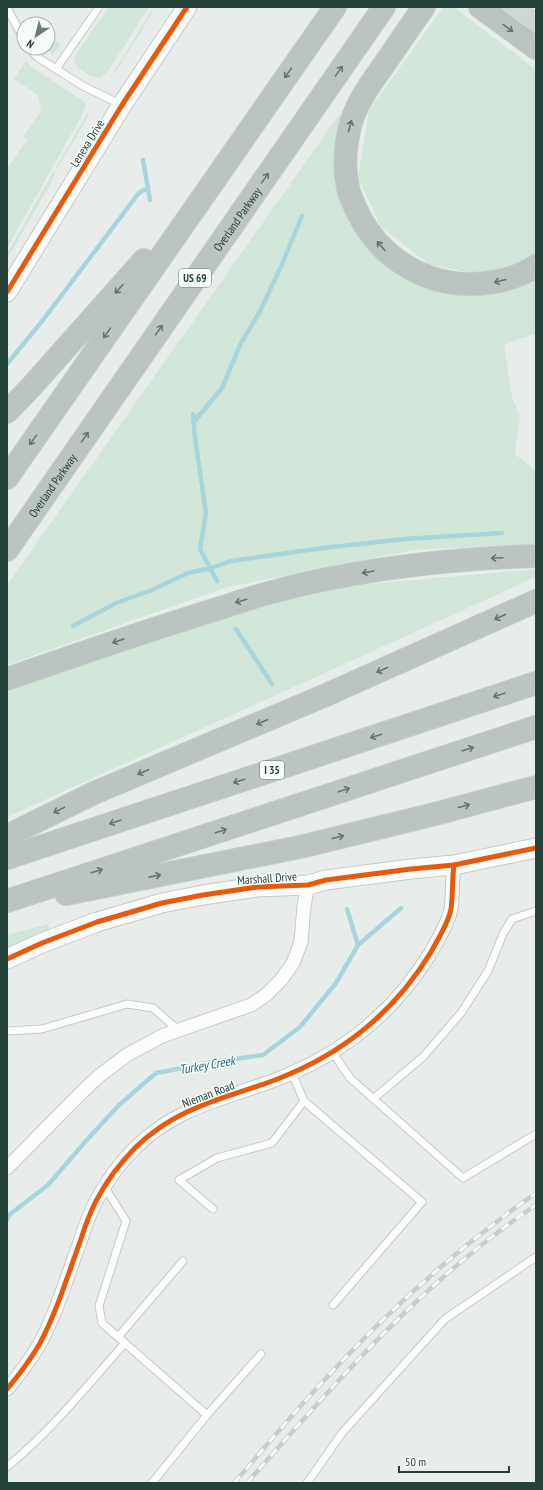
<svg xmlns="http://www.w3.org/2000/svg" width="543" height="1490" viewBox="0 0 543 1490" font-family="'PT Sans Narrow',sans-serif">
<rect width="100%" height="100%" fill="#e8edeb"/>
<g fill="#d1e6d8">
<path d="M109,7h40l-40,63 -8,8c-10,0 -25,-9 -27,-19l2,-5z"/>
<polygon points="443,7 454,7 536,70 536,256 484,275 430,265 381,227 358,178 369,110"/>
<polygon points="151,11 152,12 151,15 116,71 112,75"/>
<polygon points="48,34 61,44 53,55 44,48 48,48"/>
<polygon points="26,61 33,68 82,100 86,105 82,115 7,248 7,169 27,140 23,137 41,111 38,95 14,79"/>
<polygon points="88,112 88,116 57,169 56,168"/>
<polygon points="341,112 338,161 342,205 367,244 395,270 436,291 475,294 536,277 536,333 504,345 512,397 520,416 515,454 536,471 536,544 414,550 228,587 7,665 7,585"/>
<polygon points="54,171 55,172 53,179 7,259 7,254"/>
<polygon points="536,569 536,577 7,817 7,692 196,622 336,587"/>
<polygon points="48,924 50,930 7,948 7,935"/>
</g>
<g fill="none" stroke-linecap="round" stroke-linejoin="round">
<g stroke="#a9d4db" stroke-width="4.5">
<polyline points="143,160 150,200"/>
<polyline points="7,364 43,320 138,194 143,190 148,190"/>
<polyline points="193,414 195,438 206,513 200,549 217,581"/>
<polyline points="193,423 222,388 241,343 259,313 280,269 302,216"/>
<polyline points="73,626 116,603 152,590 188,573 211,568 231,561 323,548 404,539 502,533"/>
<polyline points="236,629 272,684"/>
<polyline points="347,909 358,945"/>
<polyline points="7,1220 9,1215 48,1185 85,1142 119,1105 156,1073 214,1062 263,1055 300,1027 336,983 358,945 401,908"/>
</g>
<defs>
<g id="lane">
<polyline points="7,8 24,39"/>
<polyline points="29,48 37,57 83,86 122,105"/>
<polyline points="56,69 99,7"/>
<polyline points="7,1031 42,1029 127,1004 153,1008 178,1030"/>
<polyline points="333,1053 350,1078 463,1178 536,1134"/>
<polyline points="292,1073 304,1101 422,1202 333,1305"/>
<polyline points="373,1099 423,1057 461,1013 488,971 503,934 512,919 536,911"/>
<polyline points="104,1186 126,1221 99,1306 102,1323 207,1415 261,1354"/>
<polyline points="213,1209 179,1180 217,1158 272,1143 304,1101"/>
<polyline points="118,1337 183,1261"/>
<path d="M7,1467c44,-36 80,-81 118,-124"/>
<polyline points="152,1483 207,1415"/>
<polyline points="307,1483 342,1433 445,1319 536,1257"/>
</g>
<g id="street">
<polyline points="7,1168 79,1095 99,1076 127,1055 162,1036 251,1005 266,995 281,980 293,963 301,942 304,906 308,885"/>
<path d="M7,1389c12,-14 23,-29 32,-44 18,-33 29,-71 42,-106 4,-13 9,-26 15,-38 10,-19 23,-37 39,-53 41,-41 89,-49 140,-68 66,-25 119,-67 156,-128 7,-13 17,-28 20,-43 2,-14 1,-30 3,-44"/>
</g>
<g id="secondary">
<polyline points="7,292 122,105 187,7"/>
<polyline points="7,959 42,943 97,922 162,903 203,895 257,887 308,885 326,880 411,869 454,865 536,848"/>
</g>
<polyline id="primary" points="510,7 536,25"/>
<g id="highway">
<path d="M424,7c-13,18 -25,36 -38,55 -15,21 -32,43 -37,69 -4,18 -5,38 -1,57 2,8 6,17 10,25 21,43 64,71 112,71 23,0 46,-5 66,-18"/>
<polyline points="480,7 536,48"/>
<polyline points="7,412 32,386 144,260"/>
<polyline points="7,478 335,7"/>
<path id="s1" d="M7,550l377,-543"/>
<path d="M7,679c69,-24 138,-48 207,-69 19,-6 39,-13 58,-18 86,-23 176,-33 264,-36"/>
<polyline points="7,836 94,793 326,695 536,601"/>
<polyline points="7,858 536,683"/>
<polyline points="66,894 300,847 435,814 536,787"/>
<polyline points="7,901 536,727"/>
</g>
</defs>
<use href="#lane" stroke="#c5cac8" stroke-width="9"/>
<use href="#street" stroke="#c5cac8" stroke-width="15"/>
<use href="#secondary" stroke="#c3cbc8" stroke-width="21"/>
<use href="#primary" stroke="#c3ccc9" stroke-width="23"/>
<use href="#highway" stroke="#c3ccc9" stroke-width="24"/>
<use href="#lane" stroke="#fcfcfc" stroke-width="7"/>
<use href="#street" stroke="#fcfcfc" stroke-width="13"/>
<use href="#secondary" stroke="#fcfcfc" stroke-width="19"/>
<use href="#primary" stroke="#cfd7d5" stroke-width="21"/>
<use href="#highway" stroke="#bcc4c2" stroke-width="22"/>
<defs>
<g id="rail">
<path d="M234,1483c28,-32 55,-65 84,-96 65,-72 138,-138 218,-194"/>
<path d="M247,1483c88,-100 177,-203 289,-278"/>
</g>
</defs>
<use href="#rail" stroke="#c9cdcc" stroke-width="4.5"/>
<use href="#rail" stroke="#f7fbf9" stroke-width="3" stroke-dasharray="9" stroke-linecap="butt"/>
<defs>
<g id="cycleway">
<polyline points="7,292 122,105 187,7"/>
<polyline points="7,959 42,943 97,922 162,903 203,895 257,887 308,885 326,880 411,869 454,865 536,848"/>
<path d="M7,1389c12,-14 23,-29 32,-44 18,-33 29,-71 42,-106 4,-13 9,-26 15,-38 10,-19 23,-37 39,-53 41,-41 89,-49 140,-68 66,-25 119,-67 156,-128 7,-13 17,-28 20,-43 2,-14 1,-30 3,-44"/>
</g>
</defs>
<use href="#cycleway" stroke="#f7fbf9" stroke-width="8"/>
<use href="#cycleway" stroke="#e8590c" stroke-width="5"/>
</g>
<defs><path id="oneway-shaft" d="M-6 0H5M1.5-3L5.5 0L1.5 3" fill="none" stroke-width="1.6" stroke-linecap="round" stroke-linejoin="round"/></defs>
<g stroke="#617670">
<use href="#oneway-shaft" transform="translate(508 28) rotate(36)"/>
<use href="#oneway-shaft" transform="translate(339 71) rotate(-55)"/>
<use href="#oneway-shaft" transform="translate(288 73) rotate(125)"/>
<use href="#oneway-shaft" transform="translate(350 126) rotate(-75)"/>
<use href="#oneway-shaft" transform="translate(265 178) rotate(-55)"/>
<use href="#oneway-shaft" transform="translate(381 246) rotate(-131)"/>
<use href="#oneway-shaft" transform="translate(500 281) rotate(166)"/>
<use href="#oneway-shaft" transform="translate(119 289) rotate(132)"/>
<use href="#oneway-shaft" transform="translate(159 330) rotate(-55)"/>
<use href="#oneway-shaft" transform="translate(107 333) rotate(125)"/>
<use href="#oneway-shaft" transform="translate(85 437) rotate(-55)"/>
<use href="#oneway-shaft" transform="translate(33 440) rotate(125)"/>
<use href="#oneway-shaft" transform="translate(497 558) rotate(177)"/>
<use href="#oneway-shaft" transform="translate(368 572) rotate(170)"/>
<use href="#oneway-shaft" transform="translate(241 601) rotate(163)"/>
<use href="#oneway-shaft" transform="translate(500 617) rotate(156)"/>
<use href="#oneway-shaft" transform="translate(118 641) rotate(161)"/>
<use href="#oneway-shaft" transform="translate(382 670) rotate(156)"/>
<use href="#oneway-shaft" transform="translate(499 695) rotate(162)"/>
<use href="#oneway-shaft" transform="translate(262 722) rotate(157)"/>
<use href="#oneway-shaft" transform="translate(376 736) rotate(162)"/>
<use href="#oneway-shaft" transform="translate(468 749) rotate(-18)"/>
<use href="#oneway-shaft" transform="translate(143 772) rotate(157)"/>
<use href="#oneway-shaft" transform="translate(239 781) rotate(162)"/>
<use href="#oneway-shaft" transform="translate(344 790) rotate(-18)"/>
<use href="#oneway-shaft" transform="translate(464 806) rotate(-15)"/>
<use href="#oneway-shaft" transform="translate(59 810) rotate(154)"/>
<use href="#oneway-shaft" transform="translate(115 822) rotate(162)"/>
<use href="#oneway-shaft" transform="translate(221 831) rotate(-18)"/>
<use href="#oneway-shaft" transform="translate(338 837) rotate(-14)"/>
<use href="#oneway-shaft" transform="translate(97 871) rotate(-18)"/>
<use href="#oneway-shaft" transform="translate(155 876) rotate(-11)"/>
</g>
<g text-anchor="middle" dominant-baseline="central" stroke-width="3" stroke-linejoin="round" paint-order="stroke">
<g fill="#f7fbf9" stroke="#637a73" stroke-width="1">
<rect x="179" y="269" width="32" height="18" rx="3"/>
<rect x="260" y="761" width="24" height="18" rx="3"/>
</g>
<g font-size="11" font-weight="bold" fill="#24423a">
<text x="195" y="278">US 69</text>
<text x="272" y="770">I 35</text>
</g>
<g font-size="12" fill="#24423a" stroke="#f7fbf9">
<text transform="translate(87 143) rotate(-58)">Lenexa Drive</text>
<text stroke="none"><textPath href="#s1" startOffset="403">Overland Parkway</textPath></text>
<text stroke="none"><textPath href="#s1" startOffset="79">Overland Parkway</textPath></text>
<text transform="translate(267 878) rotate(-4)">Marshall Drive</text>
<text transform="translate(208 1094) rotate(-21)">Nieman Road</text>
</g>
<g font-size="13" font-style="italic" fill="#1c6f80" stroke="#f7fbf9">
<text transform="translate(207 1065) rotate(-10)">Turkey Creek</text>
</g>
</g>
<rect width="543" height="1490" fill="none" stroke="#24423a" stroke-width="16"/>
<g transform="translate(36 36) rotate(215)"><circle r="19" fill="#f7fbf9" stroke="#a3b1ad"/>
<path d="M0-3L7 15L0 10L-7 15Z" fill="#697e78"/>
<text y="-6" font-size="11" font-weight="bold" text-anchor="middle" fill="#24423a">N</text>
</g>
<path d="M399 1466v6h110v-6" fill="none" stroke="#24423a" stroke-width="2"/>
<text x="405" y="1466" font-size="12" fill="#24423a" stroke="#f7fbf9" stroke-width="3" paint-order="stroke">50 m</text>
</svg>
